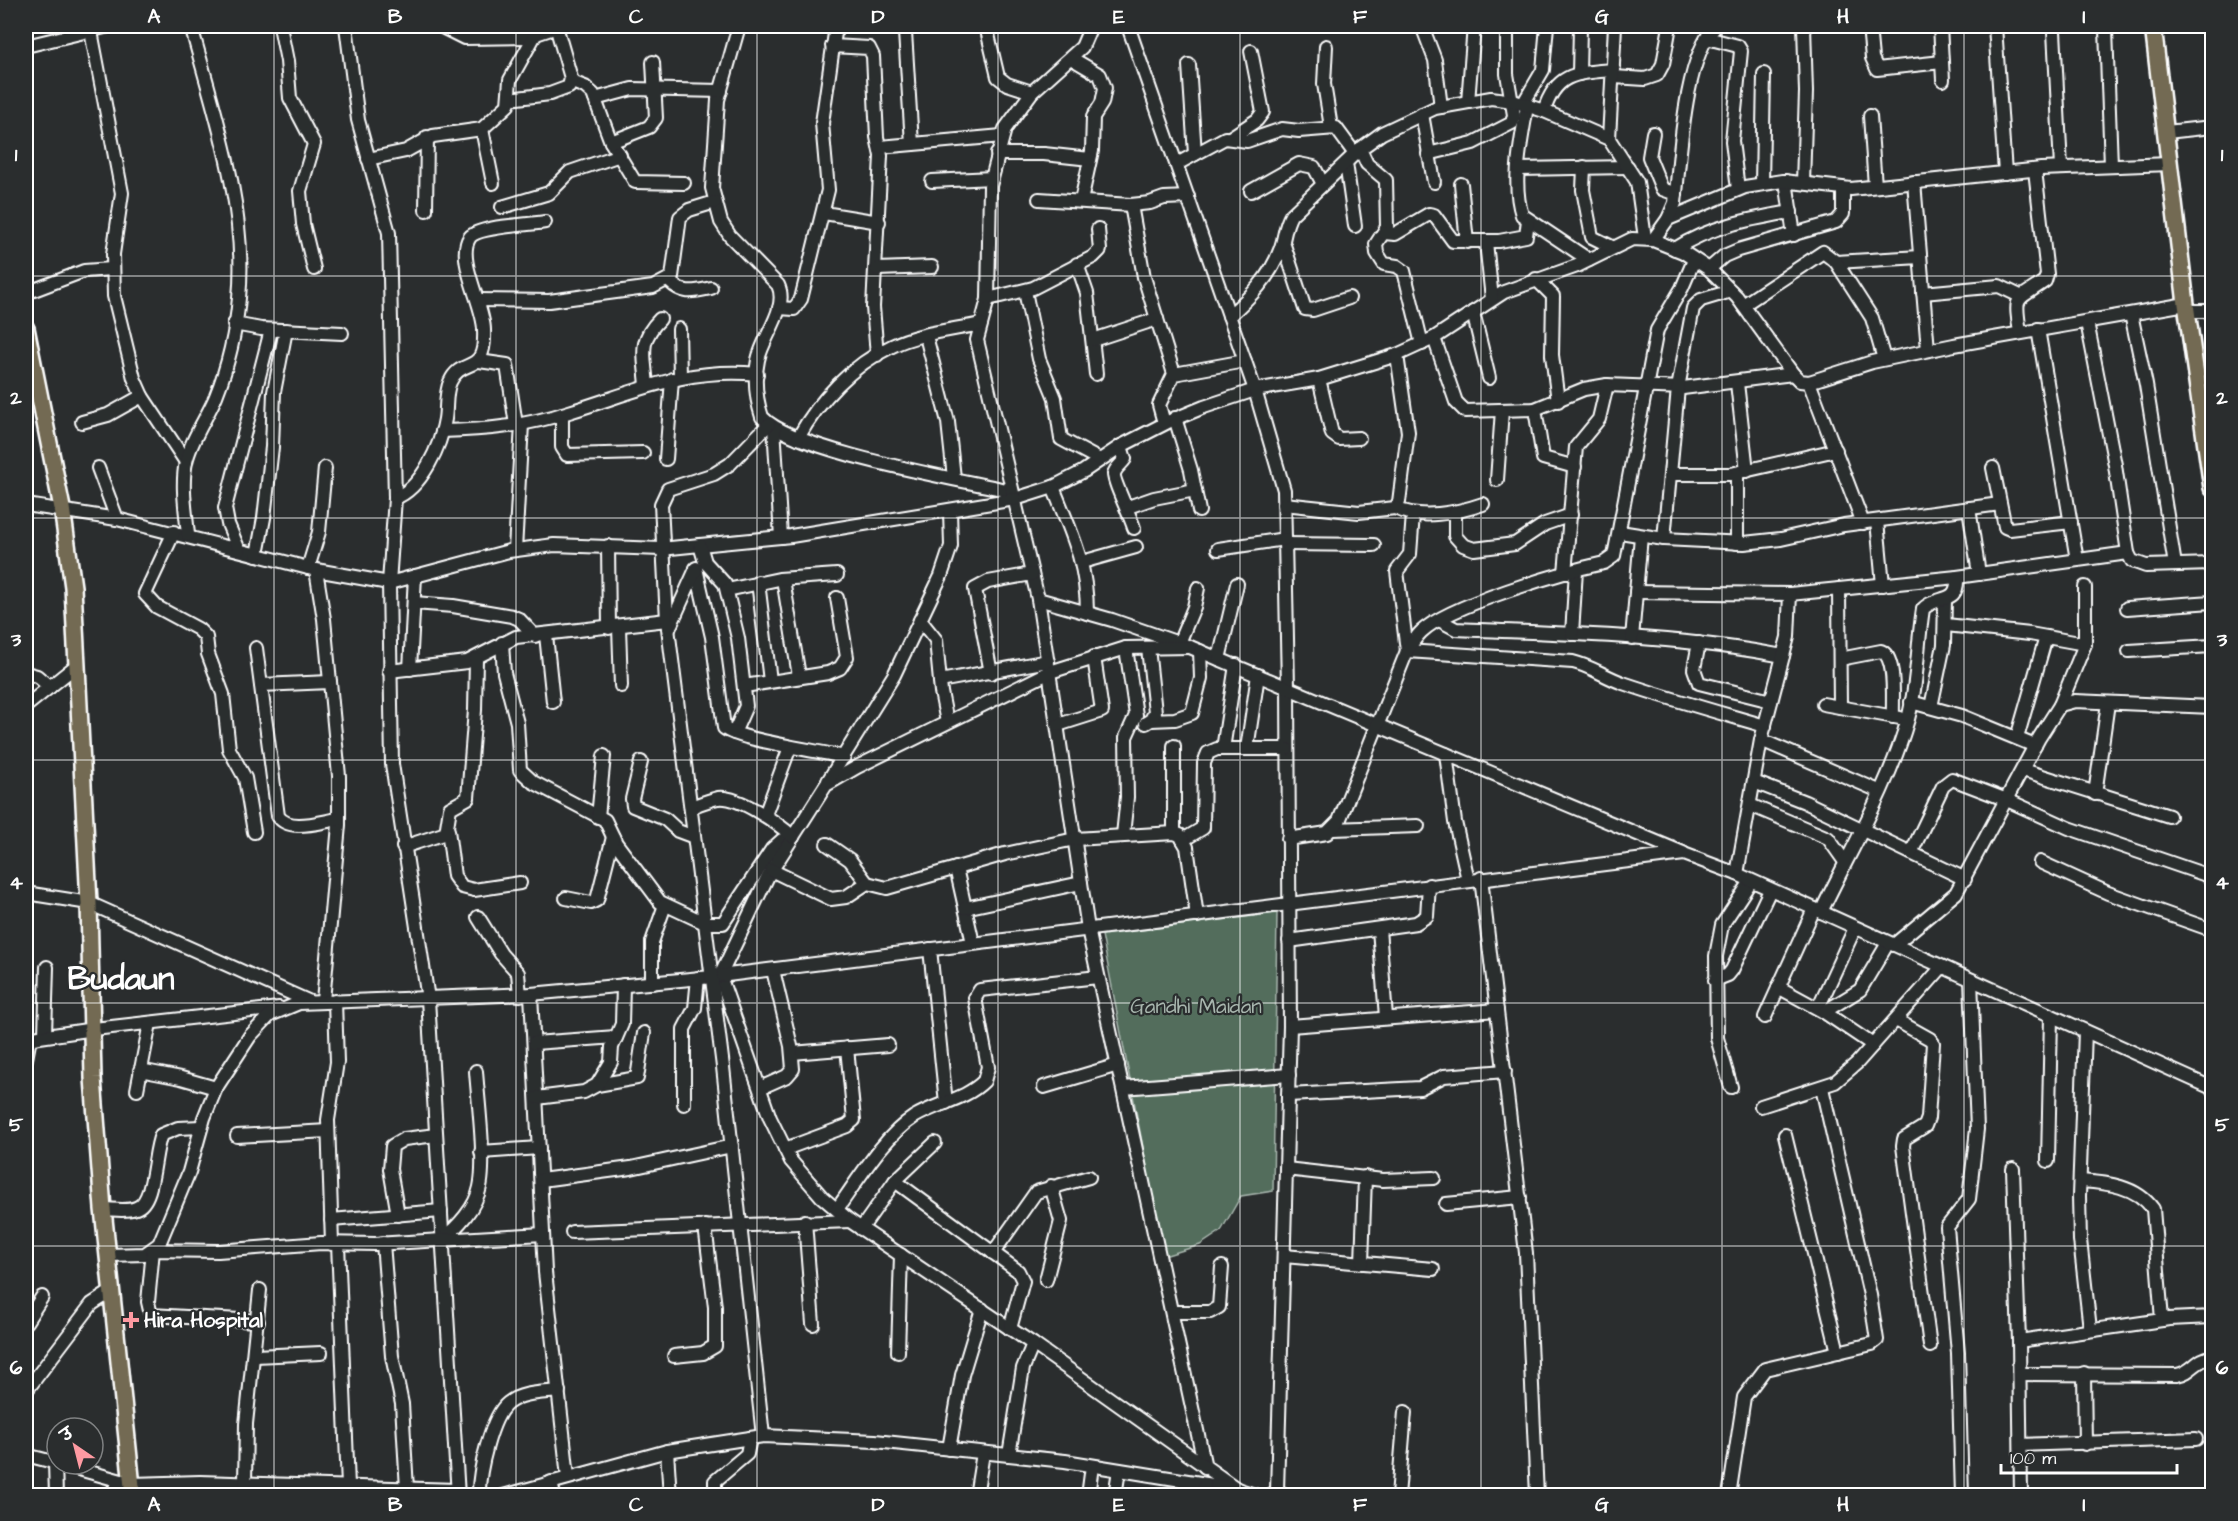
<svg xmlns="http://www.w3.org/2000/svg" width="2238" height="1521" viewBox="0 0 2238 1521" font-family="'Architects Daughter','Playpen Sans Deva',sans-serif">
<rect width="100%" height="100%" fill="#2a2d2e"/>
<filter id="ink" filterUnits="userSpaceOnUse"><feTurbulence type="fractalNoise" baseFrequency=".0167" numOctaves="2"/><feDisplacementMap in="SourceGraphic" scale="12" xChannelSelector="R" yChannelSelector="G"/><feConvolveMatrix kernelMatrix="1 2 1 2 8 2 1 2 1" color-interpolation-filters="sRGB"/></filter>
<g filter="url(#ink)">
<polygon fill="#526d5c" stroke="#a8b6ae" stroke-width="1.5" points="1277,913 1273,1191 1241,1196 1221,1231 1200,1245 1164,1256 1102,935"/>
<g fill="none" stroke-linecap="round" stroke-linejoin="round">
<defs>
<g id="minor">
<polyline points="90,26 122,193 113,254 114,296 134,378 142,396 186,462"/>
<polyline points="280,26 287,61 290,98 314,144 300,191 303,224 314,269"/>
<polyline points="346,26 358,120 389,233 395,498 389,583 392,764 428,999 458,1496"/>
<polyline points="440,26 464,38 527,37 557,27"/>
<path d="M739,26l-21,74 -6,88 9,34 9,14 48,49c11,23 -15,51 -20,75 -4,19 -2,39 4,57 30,33 189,61 239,72l14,10 38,-12 31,-16 37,-25 49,-25 34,-14 51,-17 64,-11 78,-24 37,-17 70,-46 73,-26 55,-27 21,1 30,12 26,17 28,28 56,77 7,7 9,1 63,-20 82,-17 232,-41"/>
<polyline points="986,26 998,77 1007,84 1032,92"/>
<polyline points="1091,26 1082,47 1032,92 1005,129 990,186 988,299 977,340 1038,599 1088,929 1205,1467"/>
<polyline points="1128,26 1255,390 1284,490 1288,687 1290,1026 1277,1491"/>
<polyline points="1422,26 1435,60 1441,107"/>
<polyline points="1869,26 1872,58 1877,69 1942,62"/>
<polyline points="1940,26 1943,80"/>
<polyline points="1995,26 2005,173"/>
<polyline points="2106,29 2111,166"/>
<polyline points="2054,31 2061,168"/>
<polyline points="905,32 912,144"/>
<polyline points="1707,38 1738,46 1741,51 1732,141 1738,189"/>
<polyline points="26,46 109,26"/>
<polyline points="832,46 869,48 873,56 877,137 881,156 873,307 877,355"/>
<polyline points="1326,46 1324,84 1331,127"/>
<polyline points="1071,58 1100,75 1105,88 1102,103 1093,117 1092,151 1081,201"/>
<polyline points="1189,65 1195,154"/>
<polyline points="1579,74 1580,26"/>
<polyline points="1614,77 1645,79 1657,75 1663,64 1670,26"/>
<polyline points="572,82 585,87 593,94 611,142 635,182 684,183"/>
<polyline points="509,99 550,94 569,87 571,78 556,26"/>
<polyline points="595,99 632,89 721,91"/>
<polyline points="1468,102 1474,26"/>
<polyline points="1523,104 1543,70 1547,26"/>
<path d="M1527,106c-5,33 -16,76 -5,109l67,45"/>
<path d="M1544,111c12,-39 33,-38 70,-41"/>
<polyline points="1422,114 1434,182"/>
<polyline points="1870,116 1875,186"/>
<polyline points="482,129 493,183"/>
<polyline points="2167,132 2212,127"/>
<polyline points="1653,133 1649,157 1662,189 1676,194"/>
<polyline points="1230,138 1257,120 1263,112 1251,51"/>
<polyline points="1609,139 1615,26"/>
<polyline points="611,142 649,127 656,118 653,62"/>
<polyline points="880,147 1002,136"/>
<polyline points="1360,149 1367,164 1386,180 1387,227 1376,244 1377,253 1384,264 1397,266 1404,271 1422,344"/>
<polyline points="997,154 1044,154 1090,159"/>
<polyline points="1428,154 1473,143 1512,123 1514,115 1507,74 1507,26"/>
<polyline points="368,159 406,151 433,136 482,129 508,105 510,80 535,35"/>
<polyline points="1346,163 1355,226"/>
<polyline points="1177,164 1225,138 1247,141 1282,129 1299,131 1336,128 1355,154"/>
<polyline points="1584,167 1583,190 1592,237 1612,247"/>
<polyline points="1520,169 1628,167"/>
<polyline points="932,181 992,178"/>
<polyline points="1786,181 1794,235"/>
<polyline points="1914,182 1928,350"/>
<polyline points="1803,183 1806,92 1804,26"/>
<polyline points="1461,184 1467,242"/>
<polyline points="1762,184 1764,74"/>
<polyline points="1251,191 1299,164 1314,167 1323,184"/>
<polyline points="1039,199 1131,205 1150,203 1164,198 1188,197"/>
<polyline points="1131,205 1144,277 1174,374 1159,405 1164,423"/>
<polyline points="502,207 549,193 570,172 620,155"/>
<polyline points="426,210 427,137"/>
<polyline points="824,213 879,222"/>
<polyline points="1668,219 1745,187 1783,181 1851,189 2041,169 2170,164"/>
<polyline points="1384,233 1395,234 1429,214 1434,215 1453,241 1499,241 1526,236 1528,220"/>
<path d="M1653,240l15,-21 7,-16c5,-44 9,-147 41,-177"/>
<polyline points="1283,242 1305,309 1313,310 1349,298"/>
<polyline points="1486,242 1492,299"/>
<path d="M1675,249c35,-23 76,-30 116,-37"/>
<polyline points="1836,262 1920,257"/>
<polyline points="1077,264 1087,293 1096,374"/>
<polyline points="877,269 932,267"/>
<polyline points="1709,269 1724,256 1738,250 1836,222 1843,214 1843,189"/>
<polyline points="1536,279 1553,296 1552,355 1558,401"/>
<path d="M669,281c14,14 24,11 42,7"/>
<polyline points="1025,291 1039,359 1055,398 1061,439 1100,460"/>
<polyline points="26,293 84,271 112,269"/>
<polyline points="1923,293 1999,286 2020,296"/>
<polyline points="988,299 1033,288 1093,257 1100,250 1098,229"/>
<polyline points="478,300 549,301 653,287 672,277 680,217 689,210 715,202"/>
<polyline points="1743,305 1823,252 1836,262 1872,318 1884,359"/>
<polyline points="779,308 794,309 801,299 828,190 822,123 836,26"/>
<polyline points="2187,311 2212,311"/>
<polyline points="1473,312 1489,378"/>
<polyline points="2131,314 2146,385 2175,565"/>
<path d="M1229,316c21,-19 41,-38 51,-66 5,-12 4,-23 11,-35l69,-66 22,-16 53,-25 56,-10 22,3 31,10 65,28 28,43 8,56"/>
<polyline points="2087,322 2115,465 2128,553 2132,561 2146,566 2212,564"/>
<polyline points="234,324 261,329 342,333"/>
<polyline points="679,329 680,377"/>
<polyline points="2038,329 2077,560"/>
<path d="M2020,332c-6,-39 -4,-30 25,-51l2,-7 -12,-104"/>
<polyline points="926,336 948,422 954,478"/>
<polyline points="1434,338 1456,402 1465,411 1535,409 1584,389 1607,385 1683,388 1793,374"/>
<polyline points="1093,340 1157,319"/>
<polyline points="479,361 507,365 516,425"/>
<polyline points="1174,374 1245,361"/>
<polyline points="1319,379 1332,434 1339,439 1359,438"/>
<polyline points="1809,382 1863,523"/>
<polyline points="1737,383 1747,471"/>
<path d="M647,386c-2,-30 -10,-44 13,-67"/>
<polyline points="1535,409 1543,458 1575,467"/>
<polyline points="562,414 562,447 567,455 643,453"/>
<polyline points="1175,418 1191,470 1199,511"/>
<polyline points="82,422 108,415 142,396"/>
<polyline points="774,427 781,537"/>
<path d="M442,431c45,-1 84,-5 127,-19 66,-20 117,-45 188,-38"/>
<path d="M798,438c21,-38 54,-73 94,-92 26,-13 61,-16 89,-22"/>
<path d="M1121,446l4,13c-3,5 -10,9 -11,15 -1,7 17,43 20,54"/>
<polyline points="666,459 672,379"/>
<polyline points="98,468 117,519"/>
<polyline points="1993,468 2005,527 2010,529 2071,522"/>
<polyline points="1671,474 1731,474 1836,450"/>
<polyline points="1497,480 1502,410"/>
<path d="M1053,487c18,45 34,76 34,126"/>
<path d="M395,498c27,-10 46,-53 50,-79 2,-12 0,-26 5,-37 12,-27 36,-4 34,-52 0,-25 -29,-72 -14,-93 9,-11 58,-12 75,-15"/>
<polyline points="1284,504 1359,512 1395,508 1399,502 1408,432 1397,355"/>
<polyline points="26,505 117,519 316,570 389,583 509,551 554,545 661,549 700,545 791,536 1015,499"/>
<polyline points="1128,507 1154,498 1195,490"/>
<path d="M1395,508c25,12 62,5 88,-4"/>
<polyline points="1969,508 1979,574"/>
<polyline points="1455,512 1455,536 1463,545 1474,549 1515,544 1545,524 1571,515"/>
<path d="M1413,514l-3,40 -13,17 10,80 166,11c18,4 32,15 50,21 47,16 94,29 142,43"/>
<polyline points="1877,521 1883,585"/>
<polyline points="174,532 145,594 157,607 198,629 206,637 208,654 223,694 229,749 245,778 254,832"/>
<polyline points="1620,532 1664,539 1744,543 1781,539 1844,525 2000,504"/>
<path d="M188,535c-2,-23 -7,-50 -2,-73 5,-23 21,-44 30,-66 12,-30 20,-66 23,-98 9,-89 -25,-187 -48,-272"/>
<polyline points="1664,539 1678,388 1693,308 1701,300 1731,291"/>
<polyline points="1737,543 1737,473"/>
<polyline points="1285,544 1374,545"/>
<polyline points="700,545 705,562 725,584 738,638 746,706 734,733"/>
<polyline points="608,546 609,628"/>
<polyline points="1218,549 1285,539"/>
<polyline points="239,550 228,524 225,508 271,330"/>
<polyline points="515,550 522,424"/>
<polyline points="257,555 264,518 272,447 274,392 286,330"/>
<polyline points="1082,562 1136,547"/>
<polyline points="308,568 319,532 325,468"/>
<path d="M696,568l16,69 12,91c15,12 96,23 120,29"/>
<polyline points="316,570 324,619 339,776 339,825 323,1001"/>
<polyline points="1565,573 1576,447 1599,419 1607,385"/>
<polyline points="783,579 799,676"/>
<polyline points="758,582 770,681"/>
<polyline points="1839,589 1840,707"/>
<polyline points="727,590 779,579 837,575"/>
<polyline points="1636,592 1790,594 1957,577 2128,553"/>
<polyline points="1038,599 1112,620 1190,647 1683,853"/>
<polyline points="414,603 453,606 512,616 519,619 535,636"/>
<polyline points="2127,608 2212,602"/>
<polyline points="920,620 936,640 941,692 947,722"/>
<path d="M1439,620l17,9c109,5 219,6 327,27"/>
<polyline points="1946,625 2030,634 2085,644"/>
<polyline points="619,627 621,686"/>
<polyline points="669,629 696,569"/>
<polyline points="1572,634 1576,570"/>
<polyline points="546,635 553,702"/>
<polyline points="1632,638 1641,536"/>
<polyline points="502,643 504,673 517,723 520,770 533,782 605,820 616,843 660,902 705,923 723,923 772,849 782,840 793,837"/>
<polyline points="1179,643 1194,607 1198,588"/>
<polyline points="1699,643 1694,669 1699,683 1771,701"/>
<polyline points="1190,647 1126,648 1050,672 857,767 826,785 768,876 720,976 770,1118 791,1161 822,1197 850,1221 1033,1344 1237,1489"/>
<path d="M256,648l22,168c11,17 44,5 61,3"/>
<polyline points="2129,651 2212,646"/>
<polyline points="1219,659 1237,584"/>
<path d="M1840,659l41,-8c16,6 11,49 12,66"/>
<polyline points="410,669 415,576"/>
<polyline points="389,671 467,662 516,637 667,620"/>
<polyline points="26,673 37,676 50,687"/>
<polyline points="991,673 975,589 988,582 1032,574"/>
<polyline points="940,681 1048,661"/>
<polyline points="261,685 330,682"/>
<polyline points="744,686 828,673 840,668 847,657 837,598"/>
<polyline points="1911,702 1962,716 2035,746"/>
<polyline points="1823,704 1900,718"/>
<polyline points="2060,705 2085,644 2085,587"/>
<polyline points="26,706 77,665"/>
<polyline points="1931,707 1944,645 1945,599"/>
<polyline points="1151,720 1175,719 1192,713 1201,678 1200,651"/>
<polyline points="1146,723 1151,720 1155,712 1148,648"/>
<polyline points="1058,725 1102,711 1094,657"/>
<polyline points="2017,738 2046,637"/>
<polyline points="1761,740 1879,791"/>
<polyline points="1174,746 1174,833"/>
<polyline points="1223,749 1236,665"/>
<polyline points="1247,749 1258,675"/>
<polyline points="1446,754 1455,822 1468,880"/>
<polyline points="641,762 632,799 633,806 665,819 678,831 694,837"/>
<polyline points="2023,770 2169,816"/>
<polyline points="828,781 894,675 941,576 951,546 950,510"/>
<polyline points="1754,782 1805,802 1965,879"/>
<polyline points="2095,794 2108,703"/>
<polyline points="1750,805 1828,838 1845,862"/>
<path d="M691,807c8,-3 18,-7 27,-9 20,-3 61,26 75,39"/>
<polyline points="765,815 790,747"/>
<polyline points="598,817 604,756"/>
<polyline points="1333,829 1418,826"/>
<polyline points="448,830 454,876 462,887 474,890 520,883"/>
<polyline points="1123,835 1127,797 1126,737 1136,715 1126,648"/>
<path d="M1288,839l39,-6 12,-12 68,-170c4,-6 8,-13 14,-19 28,-27 142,-60 183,-69l10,-7 43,-226 25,-42 12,-28"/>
<polyline points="1183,840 1203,828 1204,763 1208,753 1217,749 1287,749"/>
<polyline points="827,844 850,860 867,883"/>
<polyline points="403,847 446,833 450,808 468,798 475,710 476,659"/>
<polyline points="1911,853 1943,786 1952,779 2007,800 2069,828 2212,877"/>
<polyline points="2040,862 2108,893 2212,930"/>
<polyline points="956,868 973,943"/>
<polyline points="771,870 831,899 846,897 867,883 887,888 1005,854 1075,839 1174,833 1180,835 1187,847 1197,916"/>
<polyline points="1737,874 1761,740 1788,637 1790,594"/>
<polyline points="1481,878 1526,1253 1537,1496"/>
<polyline points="26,893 89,903 308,1001"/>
<polyline points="566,898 591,903 597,900 613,837"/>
<polyline points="965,908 1081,883"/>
<path d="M1821,912c30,-63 68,-126 87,-193 10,-36 9,-73 15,-110 14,-15 36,-3 34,-32"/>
<polyline points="478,917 501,954 518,973 520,995"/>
<polyline points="1379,929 1386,1017"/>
<polyline points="1289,941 1416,923 1427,916 1429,885"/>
<polyline points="1894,945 1956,893 2039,738 2060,705 2075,701 2212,707"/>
<polyline points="930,949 946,1103"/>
<polyline points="1715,980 1728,975 1732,970 1770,890"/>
<polyline points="652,983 652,942 665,905"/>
<polyline points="1778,987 1824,1012 1873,1045"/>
<polyline points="531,994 545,1272 568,1477"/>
<polyline points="1818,1008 1855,928"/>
<polyline points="1824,1012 1860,990 1888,943"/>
<polyline points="1765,1017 1814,909"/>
<polyline points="1896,1020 1930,1039 1933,1043 1928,1118 1925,1126 1904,1139 1903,1146 1930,1346"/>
<polyline points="1290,1026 1497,1010"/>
<polyline points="2085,1031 2079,1196 2080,1240 2090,1329"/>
<polyline points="45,1035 47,967"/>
<polyline points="26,1039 94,1029 279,1008"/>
<polyline points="534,1043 616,1037"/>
<polyline points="792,1053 888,1045"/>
<polyline points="26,1059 30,1038"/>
<polyline points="140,1070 181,1078 216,1088"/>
<polyline points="597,1085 637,1078 644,1033"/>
<polyline points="1044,1087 1118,1065"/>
<polyline points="1731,1087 1717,1038 1716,956 1722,925 1751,881"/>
<polyline points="760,1088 787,1076 793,1069 791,1046 773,970"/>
<polyline points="1123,1088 1289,1075"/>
<polyline points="137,1090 150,1023"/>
<polyline points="1288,1095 1420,1088 1444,1076 1505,1071"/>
<polyline points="537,1098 584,1092 597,1085 611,1062 612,1047 622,1024 623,985"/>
<polyline points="684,1104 684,1029 695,1008 698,978"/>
<polyline points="1761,1106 1835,1082 1857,1063 1942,967"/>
<polyline points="1785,1135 1838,1352"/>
<polyline points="237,1136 328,1131"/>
<polyline points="785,1149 847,1126 854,1120 847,1048"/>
<polyline points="481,1152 539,1148"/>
<polyline points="2048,1161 2051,1016"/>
<polyline points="1286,1169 1383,1180 1434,1178"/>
<polyline points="2013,1169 2019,1341 2021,1496"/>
<polyline points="541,1180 631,1168 732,1146"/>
<polyline points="895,1181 1018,1271 1023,1281 1010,1329"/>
<path d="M2080,1181c26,2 56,4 73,28l9,111"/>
<polyline points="1446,1204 1520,1197"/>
<path d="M103,1209c10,0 23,3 33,-1 19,-6 17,-56 25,-73l17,-7 23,-1"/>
<path d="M837,1209c21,-29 46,-72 77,-92 23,-14 51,-17 70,-36l4,-14 -13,-69 5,-8 118,-13"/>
<polyline points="398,1215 390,1169 392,1146 404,1139 436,1135"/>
<polyline points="331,1220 441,1211"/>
<polyline points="805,1221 813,1324"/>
<polyline points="861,1229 895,1181 935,1143"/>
<polyline points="572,1232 850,1221"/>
<path d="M442,1239c16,-12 34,-32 38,-52 6,-27 -2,-86 -4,-116"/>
<polyline points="383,1243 392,1356 402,1404 407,1489"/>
<polyline points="332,1244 328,1120 337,1062 335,1001"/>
<polyline points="338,1244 348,1486"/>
<polyline points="993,1253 1036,1192 1089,1177"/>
<polyline points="108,1255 145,1254 159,1244 189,1172 204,1118 216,1088 250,1036 270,1015 299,1003 531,994 712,977 1684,854 1737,874 2212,1088"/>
<polyline points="1284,1256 1433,1269"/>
<polyline points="1362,1263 1365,1177"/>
<polyline points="1046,1280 1061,1221 1051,1186"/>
<polyline points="1172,1312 1210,1312 1219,1307 1222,1267"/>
<polyline points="258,1321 151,1315 148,1302 153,1250 218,1251 321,1243 375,1244 543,1234"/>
<polyline points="26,1322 42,1297"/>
<polyline points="2019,1341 2169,1319 2212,1317"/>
<polyline points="898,1352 901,1255"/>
<polyline points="255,1356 321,1353"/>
<polyline points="674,1356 703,1353 715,1346 715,1307 705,1226"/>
<polyline points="2084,1373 2085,1444"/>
<path d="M2020,1374l157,1c15,-2 20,-17 35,-18"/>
<polyline points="26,1391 92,1304 112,1291"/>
<polyline points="763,1436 723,1067 667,620 661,504 668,489 714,474 730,464 769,424"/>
<polyline points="2021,1445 2196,1439"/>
<polyline points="949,1449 962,1375 982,1309"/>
<polyline points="667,1451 670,1496"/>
<polyline points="26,1455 57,1463"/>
<polyline points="1009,1455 1023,1368 1033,1344"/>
<polyline points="55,1462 56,1496"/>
<polyline points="61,1464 132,1484 200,1482 457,1490"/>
<polyline points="551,1482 554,1496"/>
<polyline points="245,1483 246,1424 260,1290"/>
<polyline points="108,1496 123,1481"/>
<path d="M479,1496c-1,-22 12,-80 29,-93 14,-11 34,-10 51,-12"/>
<polyline points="503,1496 667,1451 763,1436 875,1441 1065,1461 1237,1489 1258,1496"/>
<polyline points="715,1496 715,1481 747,1454 750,1438"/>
<polyline points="976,1496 983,1453"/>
<polyline points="1088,1496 1092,1466"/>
<polyline points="1115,1496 1119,1470"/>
<polyline points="1203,1496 1205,1484"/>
<polyline points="1269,1496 1277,1491 1288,1496"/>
<polyline points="1398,1496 1405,1412"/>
<polyline points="1729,1496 1744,1397 1765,1369 1872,1344 1877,1340 1870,1295 1822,1088"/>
<polyline points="1962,1496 1958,1353 1947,1227 1969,1199 1977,1129 1971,980"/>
</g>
<g id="major">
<polyline points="2153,26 2186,304 2212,488"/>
<polyline points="26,328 62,508 73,587 89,903 93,1078 103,1209 133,1496"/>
</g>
</defs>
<use href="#minor" stroke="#fff" stroke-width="16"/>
<use href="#major" stroke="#fff" stroke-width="20"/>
<use href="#minor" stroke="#2a2d2e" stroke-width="12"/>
<use href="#major" stroke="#736b52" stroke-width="15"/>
</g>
</g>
<path fill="none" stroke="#fff" stroke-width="1.5" stroke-opacity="0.55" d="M274,26v1470M516,26v1470M757,26v1470M998,26v1470M1240,26v1470M1481,26v1470M1722,26v1470M1964,26v1470M26,276h2186M26,518h2186M26,760h2186M26,1003h2186M26,1246h2186"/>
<path fill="#ff9aa2" stroke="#2a2d2e" stroke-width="2" d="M128 1311h6v6h6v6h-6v6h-6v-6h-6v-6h6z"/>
<g text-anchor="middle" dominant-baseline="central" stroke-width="4.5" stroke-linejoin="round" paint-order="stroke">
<g font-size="21" fill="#a8b6ae" stroke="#2a2d2e">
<text x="1196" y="1006">Gandhi Maidan</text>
</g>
<g font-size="21" font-weight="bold" fill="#fff" stroke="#2a2d2e" text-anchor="start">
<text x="144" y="1320">Hira Hospital</text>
</g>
<g font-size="33" font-weight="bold" fill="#fff" stroke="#2a2d2e">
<text x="121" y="979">Budaun</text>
</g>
</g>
<rect width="2238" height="1521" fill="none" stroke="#2a2d2e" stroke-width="66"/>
<g transform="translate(75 1446) rotate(325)"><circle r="28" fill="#2a2d2e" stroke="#7f8182" stroke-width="1.5"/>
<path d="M0-4.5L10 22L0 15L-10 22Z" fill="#ff9aa2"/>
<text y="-9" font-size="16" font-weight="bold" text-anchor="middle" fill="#ffffff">उ</text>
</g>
<path d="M2001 1464v9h176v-9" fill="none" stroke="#ffffff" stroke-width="3"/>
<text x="2010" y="1464" font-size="18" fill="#ffffff" stroke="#2a2d2e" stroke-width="4.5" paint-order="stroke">100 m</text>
<rect x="33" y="33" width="2172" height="1455" fill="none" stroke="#fff" stroke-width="2"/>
<g font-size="20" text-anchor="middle" font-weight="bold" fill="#fff">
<text x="154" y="23">A</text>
<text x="395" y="23">B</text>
<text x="636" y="23">C</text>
<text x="878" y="23">D</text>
<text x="1119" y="23">E</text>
<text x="1360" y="23">F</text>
<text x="1602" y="23">G</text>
<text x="1843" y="23">H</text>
<text x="2084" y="23">I</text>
<text x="16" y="161">1</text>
<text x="2222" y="161">1</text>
<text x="16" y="404">2</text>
<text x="2222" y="404">2</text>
<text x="16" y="646">3</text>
<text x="2222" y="646">3</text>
<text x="16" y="889">4</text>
<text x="2222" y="889">4</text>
<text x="16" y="1131">5</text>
<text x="2222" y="1131">5</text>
<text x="16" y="1374">6</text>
<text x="2222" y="1374">6</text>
<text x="154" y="1511">A</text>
<text x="395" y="1511">B</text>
<text x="636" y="1511">C</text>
<text x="878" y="1511">D</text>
<text x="1119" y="1511">E</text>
<text x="1360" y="1511">F</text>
<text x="1602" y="1511">G</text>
<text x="1843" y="1511">H</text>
<text x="2084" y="1511">I</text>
</g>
</svg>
